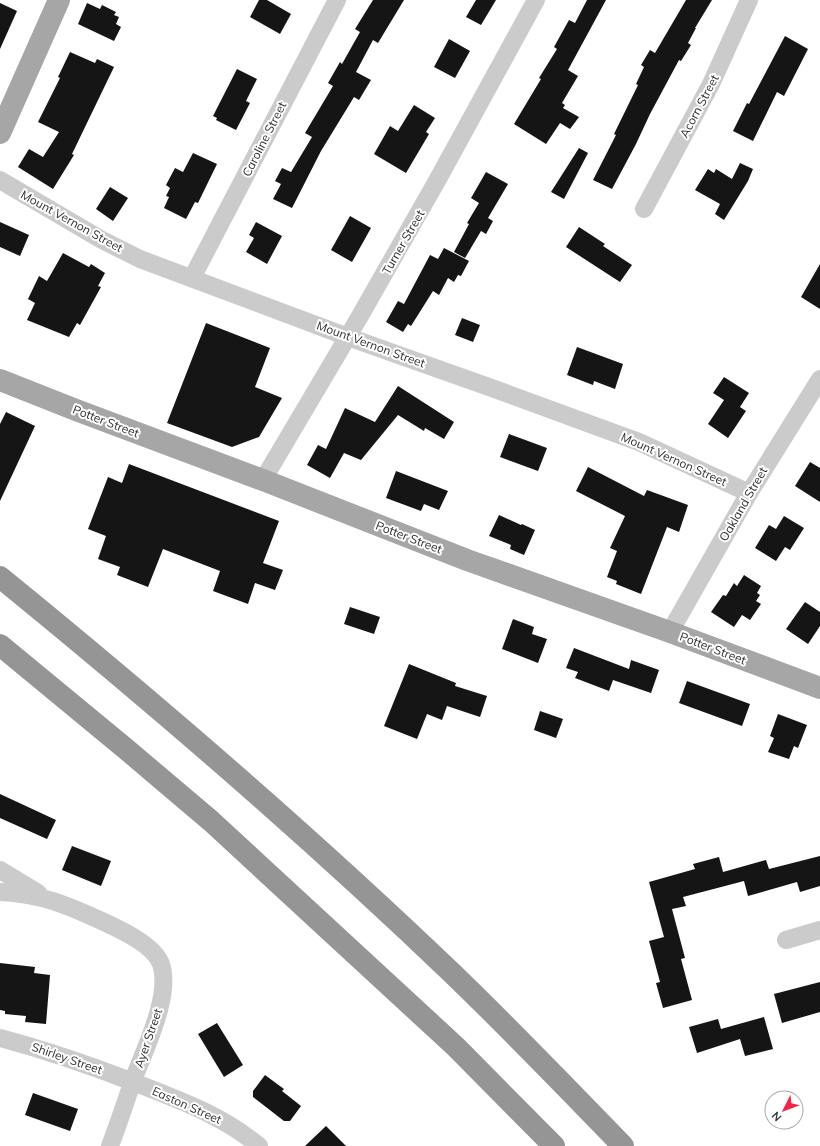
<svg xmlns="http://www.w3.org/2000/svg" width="820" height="1146" viewBox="0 0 820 1146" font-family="Mulish,sans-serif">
<rect width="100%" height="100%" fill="#fff"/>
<g fill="#151515">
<polygon points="259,0 267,0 291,14 280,34 250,17"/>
<polygon points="373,0 404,0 378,43 373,40 356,72 371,80 359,100 354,97 321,151 292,208 273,199 281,184 275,181 282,168 291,172 312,137 305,133 333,86 328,83 340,62 342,64 360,32 355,29"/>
<polygon points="476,0 496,0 481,25 466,17"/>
<polygon points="587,0 606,0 568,70 578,76 562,103 565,105 563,108 579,117 570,129 560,123 546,144 514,124 541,79 539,78 557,49 554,47 569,20 575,23"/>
<polygon points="686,0 712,0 695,28 696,28 688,43 691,45 681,61 679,60 650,114 636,144 612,189 593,180 616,135 614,134 638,85 636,84 644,67 641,65 650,50 655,53"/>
<polygon points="0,3 17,11 0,49"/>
<polygon points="87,3 100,9 102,5 116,12 114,15 119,17 116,24 121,27 114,41 78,24"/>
<polygon points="785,36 808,49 784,96 777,92 753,141 733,131 747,103 749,104"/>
<polygon points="449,39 470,51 455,78 434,67"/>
<polygon points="70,52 95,63 97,59 114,67 72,154 74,155 53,189 18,167 29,149 43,157 59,132 38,122 60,78 58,77"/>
<polygon points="237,69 257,79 246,101 250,103 236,130 216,120 217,118 213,116"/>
<polygon points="414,105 435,118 426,132 429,134 406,173 374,154 390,126 398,131"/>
<polygon points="579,148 588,153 564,199 551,192"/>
<polygon points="193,153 217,164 198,203 195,202 186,219 164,208 169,197 166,196 170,188 166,185 175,168 183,172"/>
<polygon points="740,163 753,169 748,181 724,220 715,214 720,204 695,190 708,169 714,173 716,169 732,179"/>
<polygon points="486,172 508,184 488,218 493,221 486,234 481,231 465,258 454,252 469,224 467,223 479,203 471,198"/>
<polygon points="110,187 128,198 113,221 96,209"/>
<polygon points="350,216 371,228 352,262 331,250"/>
<polygon points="0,222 29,235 20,256 0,247"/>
<polygon points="256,222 282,236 267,264 246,252 254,238 249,235"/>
<polygon points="579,227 605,244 603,246 632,265 620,282 566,247"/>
<polygon points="444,248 469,261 461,276 458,275 454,282 448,278 439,295 433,291 411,326 408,324 403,332 386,322 398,301 404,304 430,255 438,259"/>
<polygon points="63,253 89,267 91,264 105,273 98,286 101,287 80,325 77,323 69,337 27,320 35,303 28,299 39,276 47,281"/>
<polygon points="820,264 820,309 801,297"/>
<polygon points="462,318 480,325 473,342 455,335"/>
<polygon points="206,323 270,348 255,387 282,398 259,437 232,447 167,423"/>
<polygon points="577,347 623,364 615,389 594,381 593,385 567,375"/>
<polygon points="724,377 749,393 740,407 746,411 728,438 708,424 724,400 713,393"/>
<polygon points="398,386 454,422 444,439 425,428 424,431 398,415 361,460 344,453 330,478 307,465 318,445 326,449 345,408 375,422"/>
<polygon points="6,412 35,426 0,501 0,424"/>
<polygon points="509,434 547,448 538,471 500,457"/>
<polygon points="810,462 820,468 820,502 795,486"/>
<polygon points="129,464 279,521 263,563 283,570 275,590 255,583 248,604 213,591 220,571 163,549 148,587 117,575 120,567 98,559 106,536 88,529 108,477 122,483"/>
<polygon points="588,467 644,496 647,490 688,505 679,532 667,527 641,594 616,584 617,581 607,577 617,551 610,548 625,516 576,491"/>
<polygon points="396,471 448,491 439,510 424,504 421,511 386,498"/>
<polygon points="499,515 521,525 522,524 535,530 524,555 510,549 511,545 489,536"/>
<polygon points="784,516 804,528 790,550 785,547 776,561 755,548 769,525 776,529"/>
<polygon points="744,575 761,586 757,593 760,595 756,601 761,604 750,620 742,615 734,627 711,612 723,595 726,596 734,583 737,586"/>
<polygon points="805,602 820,612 820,626 808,644 786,629"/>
<polygon points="350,607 380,617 374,634 344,624"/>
<polygon points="513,619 534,627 532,634 547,639 538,663 502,649"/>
<polygon points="574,648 629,669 631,660 659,670 651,693 613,680 609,691 575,678 578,672 566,668"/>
<polygon points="409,664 456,683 455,686 487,696 480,717 447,706 442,720 427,714 417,739 384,726"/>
<polygon points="687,681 750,704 742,726 679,703"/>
<polygon points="540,711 563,719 556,738 534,730"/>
<polygon points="778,714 807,725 798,748 794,746 789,759 768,752 774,738 770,736"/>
<polygon points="0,794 56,820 47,839 0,818"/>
<polygon points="72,846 111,861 101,886 62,870"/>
<polygon points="820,856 820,886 800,892 797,882 748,896 744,881 683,897 686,906 672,909 685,958 681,959 692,1000 663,1008 656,983 660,982 649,941 664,937 649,882 695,869 693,864 719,857 723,872 766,860 769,869"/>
<polygon points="0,963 35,967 34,973 50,975 46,1024 25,1022 26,1016 5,1014 5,1011 0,1010"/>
<polygon points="820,982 820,1012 782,1023 774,994"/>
<polygon points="764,1017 773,1049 745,1056 740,1039 697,1053 689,1027 718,1019 721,1029"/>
<polygon points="217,1023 243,1065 224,1077 198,1034"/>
<polygon points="265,1075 284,1089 282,1091 301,1106 290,1121 284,1121 253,1097 253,1091"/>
<polygon points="33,1093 78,1109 70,1131 25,1115"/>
<polygon points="326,1126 346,1146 305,1146"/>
</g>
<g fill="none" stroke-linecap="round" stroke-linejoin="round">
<g stroke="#cbcbcb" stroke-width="18">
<polyline points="0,180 102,240 140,259 348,337 489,387 639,442 749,493"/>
<polyline points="644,209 711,84 749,0"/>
<polyline points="192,278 337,0"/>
<polyline points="263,480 360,316 438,179 536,0"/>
<polyline points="670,632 749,493 820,379"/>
<polyline points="0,870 38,893"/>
<path d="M0,892c42,2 67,13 104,30 17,8 50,23 57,42 11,32 -18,89 -29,119 -7,21 -14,42 -22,63"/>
<polyline points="786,940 820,930"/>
<path d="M0,1038c45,12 89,27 133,44 44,17 89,33 126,64"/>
</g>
<g stroke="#a6a6a6" stroke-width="22">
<polyline points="0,133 59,0"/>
<polyline points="0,380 76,410 263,480 467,560 670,632 820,688"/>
</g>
<g stroke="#959595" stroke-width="22">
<path d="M0,577c156,127 308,258 453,397 58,56 114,114 170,172"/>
<polyline points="0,645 126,749 211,821 456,1047 554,1146"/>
</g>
</g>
<g text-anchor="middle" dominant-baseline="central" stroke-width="4" stroke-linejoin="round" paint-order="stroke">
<g font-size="12" fill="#2e2e2e" stroke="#fff">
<text transform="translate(699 106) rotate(-62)">Acorn Street</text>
<text transform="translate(264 139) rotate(-63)">Caroline Street</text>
<text transform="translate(72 221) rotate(29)">Mount Vernon Street</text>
<text transform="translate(403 242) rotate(-60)">Turner Street</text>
<text transform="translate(371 344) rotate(20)">Mount Vernon Street</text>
<text transform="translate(106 421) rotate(21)">Potter Street</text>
<text transform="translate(674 459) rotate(24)">Mount Vernon Street</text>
<text transform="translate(743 504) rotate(-60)">Oakland Street</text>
<text transform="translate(409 537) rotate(21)">Potter Street</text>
<text transform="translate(713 648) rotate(21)">Potter Street</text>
<text transform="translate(148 1038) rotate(-71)">Ayer Street</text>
<text transform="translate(67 1058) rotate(19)">Shirley Street</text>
<text transform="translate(187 1105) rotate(24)">Easton Street</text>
</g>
</g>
<g transform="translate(784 1110) rotate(228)"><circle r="19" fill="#ffffff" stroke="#ababab"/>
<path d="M0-3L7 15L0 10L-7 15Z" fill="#f02547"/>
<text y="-6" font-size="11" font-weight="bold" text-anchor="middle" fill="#2e2e2e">N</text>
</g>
</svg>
